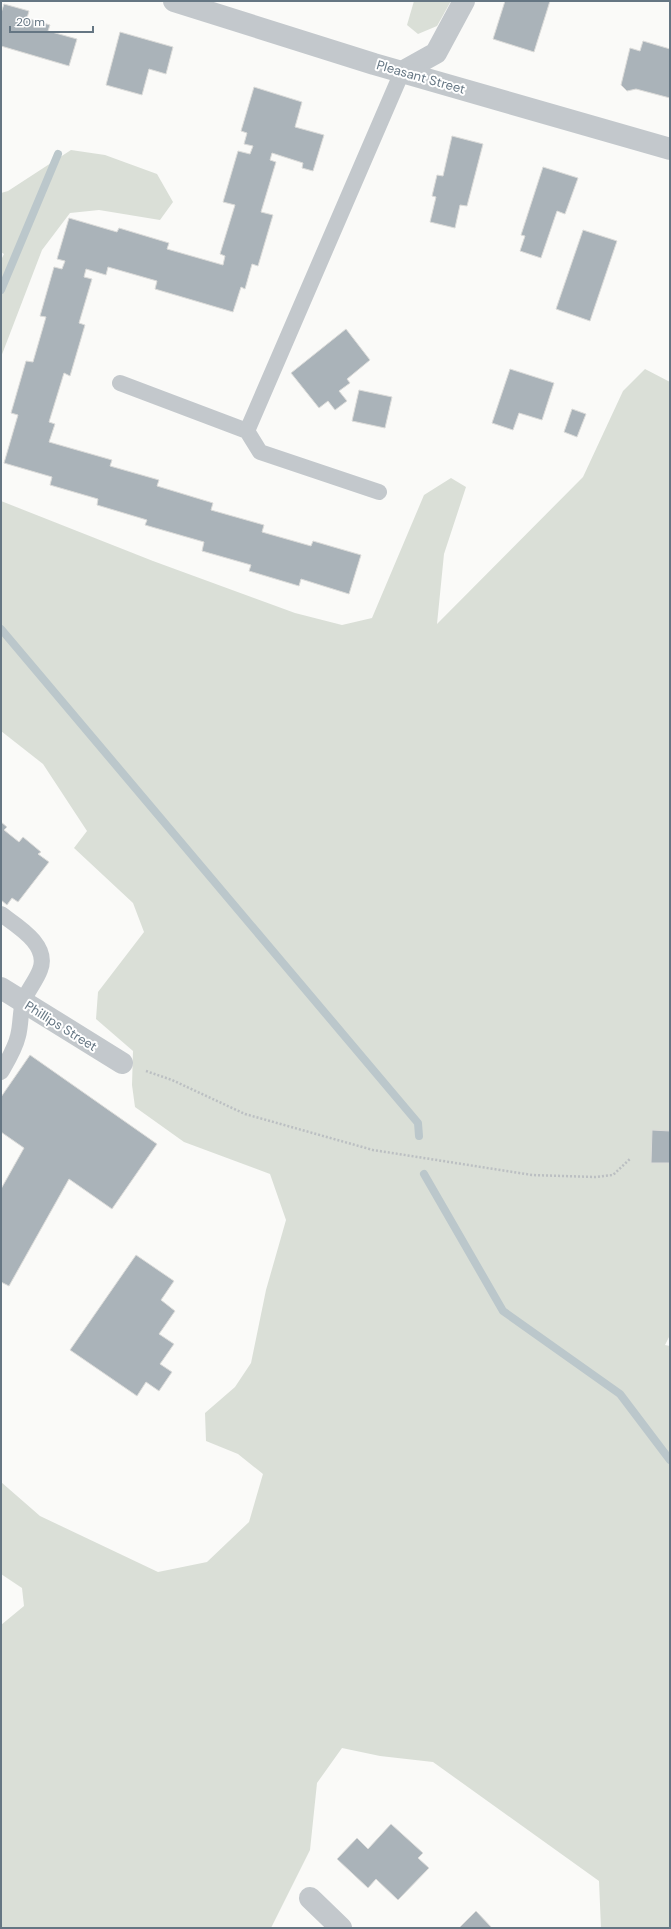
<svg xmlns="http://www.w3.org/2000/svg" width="671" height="1929" viewBox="0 0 671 1929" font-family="'DM Sans',sans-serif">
<rect width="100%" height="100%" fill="#fafaf8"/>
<g fill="#dadfd7">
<polygon points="414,1 451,1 437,26 418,34 407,25"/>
<polygon points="71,150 105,155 157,174 173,202 160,220 99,210 70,213 42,250 1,357 1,260 4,254 1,252 1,193 8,191"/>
<polygon points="645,369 670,382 670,1335 665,1345 670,1346 670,1928 601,1928 599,1881 433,1762 380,1756 342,1748 317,1783 310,1850 271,1928 1,1928 1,1625 24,1606 22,1588 1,1574 1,1482 40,1516 158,1572 207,1562 249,1522 263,1474 238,1454 206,1441 205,1413 235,1387 251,1363 266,1290 286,1220 270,1174 184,1142 135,1107 132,1085 133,1051 96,1019 98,992 144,932 133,903 74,848 87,831 43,764 1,731 1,501 153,561 295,613 342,625 372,618 424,495 451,478 466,487 444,554 437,624 583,477 623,391"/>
</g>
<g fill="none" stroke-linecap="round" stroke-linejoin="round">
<g stroke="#bbc7cb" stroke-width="8">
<polyline points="1,290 58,154"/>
<polyline points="1,629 418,1123 419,1136"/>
<polyline points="424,1174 503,1311 620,1394 670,1460"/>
</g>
</g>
<g fill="#aab3b9" stroke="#dcdcda">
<polygon points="505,1 550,1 534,52 493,39"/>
<polygon points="4,4 29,11 27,18 50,25 48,31 77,39 69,66 1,46 1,13"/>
<polygon points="120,32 173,47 166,74 149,69 142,95 106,85"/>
<polygon points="643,41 670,49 670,98 636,89 627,91 621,85 630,48 640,51"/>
<polygon points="254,87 302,102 295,127 324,135 313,171 302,168 303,163 272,153 270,160 276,162 261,212 273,215 258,266 252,264 245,289 241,287 233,312 155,289 157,281 108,267 106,275 86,269 84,277 92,279 79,323 85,325 70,376 64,373 49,422 55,424 49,442 112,460 110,466 159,480 157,486 213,503 211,510 264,525 262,532 311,546 313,541 361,555 349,594 301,579 299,586 249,571 251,565 202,551 204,542 145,525 147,520 97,505 98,499 50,485 52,477 4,463 18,415 11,413 26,361 33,362 46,317 40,316 54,267 62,269 65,261 57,259 69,218 117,232 119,228 169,243 167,249 223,265 225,256 220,254 235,205 223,202 238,151 250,154 253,146 244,144 247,133 241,131"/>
<polygon points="452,136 483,144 467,206 460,205 455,228 430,222 436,197 432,196 437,175 443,176"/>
<polygon points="543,167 578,178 565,214 557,211 541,258 520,251 525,236 521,235"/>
<polygon points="583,230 617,241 590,321 556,309"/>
<polygon points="346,329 370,360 347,379 350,383 339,391 347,401 335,410 328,401 319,408 291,373"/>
<polygon points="510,369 554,383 542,420 519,413 513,430 492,423"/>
<polygon points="359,390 392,397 385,428 352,421"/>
<polygon points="572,409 586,414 577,437 564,432"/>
<polygon points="1,822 7,827 4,830 19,842 23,837 41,852 38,854 49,862 18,902 12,898 7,905 1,900"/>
<polygon points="30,1055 157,1144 112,1209 69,1179 9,1286 1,1282 1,1189 24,1148 1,1132 1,1097"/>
<polygon points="652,1130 670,1131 670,1163 651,1163"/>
<polygon points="136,1255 174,1281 161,1300 175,1311 159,1334 174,1344 160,1364 172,1372 159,1391 146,1382 137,1396 70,1350"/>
<polygon points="391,1824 423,1853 418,1858 429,1868 398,1900 376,1879 368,1888 337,1859 357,1838 368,1849"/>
<polygon points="476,1911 492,1928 459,1928"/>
</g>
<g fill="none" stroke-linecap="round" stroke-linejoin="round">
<polyline stroke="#bbbfc2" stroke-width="2.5" stroke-dasharray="2 2" stroke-linecap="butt" points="146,1071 172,1080 245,1114 373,1150 532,1175 595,1177 613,1175 631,1158"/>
<g stroke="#c3c8cc" stroke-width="16">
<polyline points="120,383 247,431 260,452 379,492"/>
<polyline points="247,431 402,72"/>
<path d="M1,914c16,12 49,31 39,56 -4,11 -13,21 -17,32 -3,11 -2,23 -5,34 -3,13 -10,24 -17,36"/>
</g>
<g stroke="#c3c8cc" stroke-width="22">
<polyline points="402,72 436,53 464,1"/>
<polyline points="1,988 122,1063"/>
<polyline points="310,1898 341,1928"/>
</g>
<polyline stroke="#c3c8cc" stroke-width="22" points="174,1 374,64 670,149"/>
</g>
<g text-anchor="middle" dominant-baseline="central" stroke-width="4" stroke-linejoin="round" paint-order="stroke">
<g font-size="13" fill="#657683" stroke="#fff">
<text transform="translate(421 77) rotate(16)">Pleasant Street</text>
<text transform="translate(61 1026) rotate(32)">Phillips Street</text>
</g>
</g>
<rect width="671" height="1929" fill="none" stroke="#657683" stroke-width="4"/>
<path d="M10 26v6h83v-6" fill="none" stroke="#657683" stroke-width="2"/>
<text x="16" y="26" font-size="12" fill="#657683" stroke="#ffffff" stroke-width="3" paint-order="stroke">20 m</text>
</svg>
